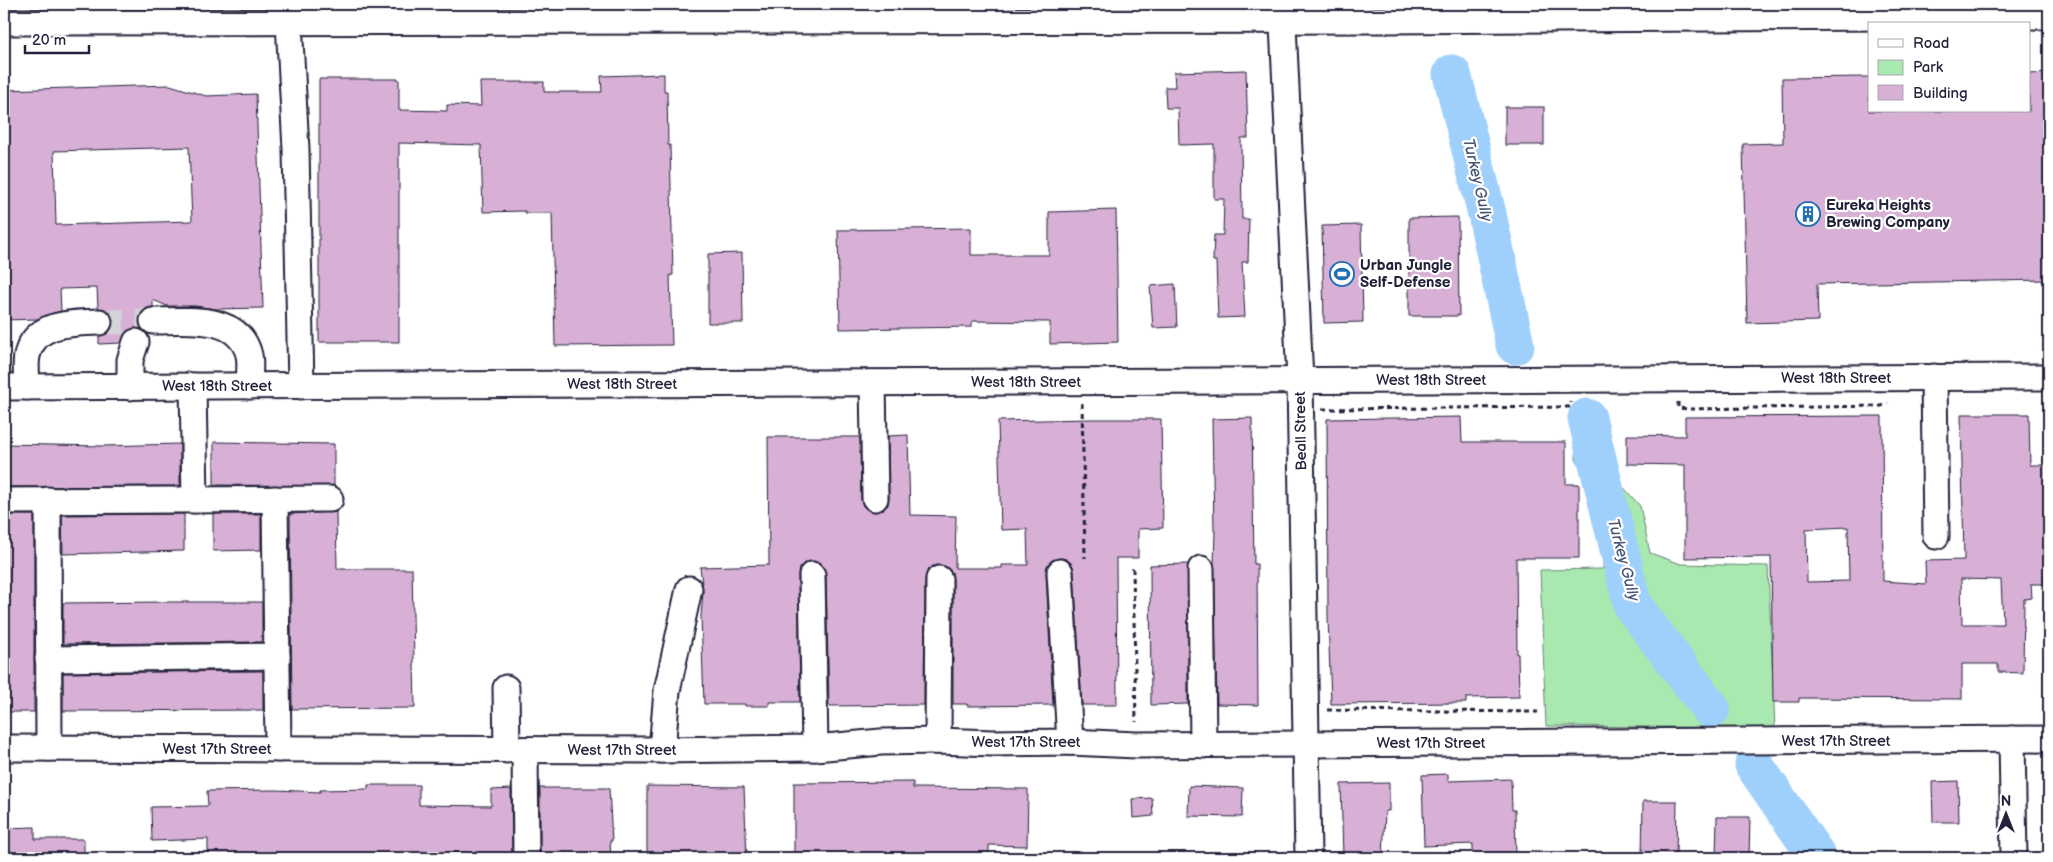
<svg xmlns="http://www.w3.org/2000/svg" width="2053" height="862" viewBox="0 0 2053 862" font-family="'Balsamiq Sans',sans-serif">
<rect width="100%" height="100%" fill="#fff"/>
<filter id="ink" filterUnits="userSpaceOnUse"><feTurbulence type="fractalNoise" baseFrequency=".02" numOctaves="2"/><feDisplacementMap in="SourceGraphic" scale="10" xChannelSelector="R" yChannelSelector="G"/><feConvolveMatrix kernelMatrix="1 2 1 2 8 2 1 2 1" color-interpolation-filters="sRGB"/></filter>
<g filter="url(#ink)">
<polygon fill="#a9e8af" stroke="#668575" points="1577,412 1603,412 1611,473 1640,506 1650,553 1681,564 1768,566 1775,728 1546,726 1540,570 1603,569 1603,512 1576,459"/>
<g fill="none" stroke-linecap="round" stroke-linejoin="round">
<g stroke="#9fd0fb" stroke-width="39">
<polyline points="1452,74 1487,214 1515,345"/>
<polyline points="1587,418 1633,606 1711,709"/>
<polyline points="1754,765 1818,858"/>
</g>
</g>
<g fill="#d8afd5" stroke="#22223b" fill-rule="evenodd">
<polygon points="1246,70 1248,138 1241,138 1242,219 1249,219 1248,262 1242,262 1245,317 1218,318 1216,261 1213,261 1214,235 1223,235 1224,199 1214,199 1214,144 1179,145 1178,108 1166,108 1165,87 1175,87 1174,72"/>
<polygon points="2049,73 2049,280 1817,284 1818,321 1747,323 1743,144 1783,143 1782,78 1869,77 1869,111 2029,111 2029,74"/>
<polygon points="664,74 664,91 667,91 668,145 670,145 673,275 670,275 672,345 555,346 552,213 525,213 525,211 483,212 481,145 399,143 399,342 319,342 319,79 399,79 399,110 447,111 447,105 481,106 480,82 544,82 544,92 602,92 601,76"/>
<path d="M170,85l36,11 50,-2 7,214 -47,1 -21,-3h-28l-14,-6v7l-8,2 -5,6 -1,7 2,7 -7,-1 -7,3 -6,12 -22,1v-8l8,-2 5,-6 1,-6 -2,-8 -6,-5 -7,-1 -1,-20 -37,1 1,22 -24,8 -33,1v-230zM189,147l3,74 -136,4 -2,-74z"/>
<rect x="1505" y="107" width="39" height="38"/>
<polygon points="1116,210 1118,342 1050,344 1050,322 972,321 972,327 840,329 838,230 971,228 971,255 1049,255 1049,212"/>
<polygon points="1458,217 1459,316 1409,316 1409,218"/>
<polygon points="1361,225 1363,322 1324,323 1322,226"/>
<polygon points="742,253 743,323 708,323 708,254"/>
<polygon points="1175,284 1177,327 1153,328 1150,286"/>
<path d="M1961,414h68l1,51h19v119h-18l1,14 -8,1 -1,74 -25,-1v-8h-36v35l-163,-1v4h-26l-2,-145 -86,1v-93l-58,-1v-29l58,1v-19l197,-1 1,165 43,3 -1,-23 39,-1zM1848,527l1,54 -42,1 -1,-53zM1961,579l40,1 2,44h-41z"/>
<polygon points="1461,417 1462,442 1566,442 1566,484 1579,484 1579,558 1516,558 1517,654 1518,654 1519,697 1466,698 1466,703 1331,704 1328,616 1327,419"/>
<polygon points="1252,418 1254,564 1257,564 1258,705 1217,704 1214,564 1215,531 1214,531 1212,419"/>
<polygon points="1090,419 1161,419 1163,528 1138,529 1138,558 1116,558 1117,705 1082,705 1074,571 1072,564 1066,559 1060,558 1052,560 1047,566 1046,573 1053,705 967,706 967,704 953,704 953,579 952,572 947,567 939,565 932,567 927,571 925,579 924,705 829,706 826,575 824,567 819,562 812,561 804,563 799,568 798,575 800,702 769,702 769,706 745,706 745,704 704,704 701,616 703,592 700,567 769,565 768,437 860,437 861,499 863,506 868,510 876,512 883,510 888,505 889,498 888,436 908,435 910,515 956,516 955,568 1002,568 1002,565 1028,565 1027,529 1001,530 998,421"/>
<polygon points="214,442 334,444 334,486 214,485"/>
<polygon points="4,444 102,446 180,444 180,486 4,487"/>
<polygon points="336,512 337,569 412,569 415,708 292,709 290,514"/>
<polygon points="184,514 184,551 63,554 62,515"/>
<polygon points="213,514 261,514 261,550 213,551"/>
<rect x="4" y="515" width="30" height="197"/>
<polygon points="1188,564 1188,704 1151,705 1150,565"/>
<polygon points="166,602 262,602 262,642 63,644 63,603"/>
<polygon points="263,671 263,710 63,711 63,673"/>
<polygon points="1448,774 1448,781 1511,779 1512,810 1515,810 1516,858 1473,858 1473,844 1424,846 1422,775"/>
<polygon points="1958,781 1959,822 1933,822 1932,782"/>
<polygon points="913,782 913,788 1028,789 1027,846 989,845 989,858 794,858 794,783"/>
<polygon points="1389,783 1389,811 1385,811 1383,858 1343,858 1341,784"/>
<polygon points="368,785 419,785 419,805 491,806 491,790 511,789 512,858 493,858 492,853 419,852 419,858 208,858 208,839 152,841 151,807 208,806 207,791 276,790 320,792 320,790 368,789"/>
<polygon points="647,786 744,787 747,858 647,858"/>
<polygon points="1189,786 1243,788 1242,817 1188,816"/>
<polygon points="540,788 609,788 612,841 610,841 611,858 540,858"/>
<polygon points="1152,798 1153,816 1133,818 1132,799"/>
<polygon points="1643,801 1677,801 1676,858 1642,857"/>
<polygon points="1717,817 1750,817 1749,858 1716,858"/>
<polygon points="35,827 35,839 84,839 84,858 4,858 4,828"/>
</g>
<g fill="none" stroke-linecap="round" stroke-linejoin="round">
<polyline stroke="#d3d3d8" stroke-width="25" stroke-dasharray="25 12" stroke-linecap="butt" points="99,322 153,321"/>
<defs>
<g id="minor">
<polyline points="1282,4 1300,380 1308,858"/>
<polyline points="4,22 1386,20 2049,16"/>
<polyline points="289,22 296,149 301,386"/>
<path d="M153,321c32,0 86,-8 96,34 2,9 0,21 0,31"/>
<polyline points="1934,377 1936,536"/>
<polyline points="873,383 875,498"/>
<polyline points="193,386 195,500"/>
<polyline points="4,387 2049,377"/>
<path d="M27,387c0,-10 -2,-21 0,-31 7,-34 44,-33 72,-34"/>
<polyline points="130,387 130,360 136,342"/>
<polyline points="275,499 278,749"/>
<polyline points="48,500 49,748"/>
<polyline points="4,501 330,499"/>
<polyline points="1201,569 1203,745"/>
<polyline points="1060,572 1070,742"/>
<polyline points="812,575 815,748"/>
<polyline points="48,659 277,656"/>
<polyline points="506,688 507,750"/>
<polyline points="2012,739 2014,858"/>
<polyline points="938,741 939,579"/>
<polyline points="4,748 662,750 815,748 881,742 938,741 993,743 1070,742 1136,745 2049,739"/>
<polyline points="525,750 526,858"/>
<polyline points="662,750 667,691 689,589"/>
</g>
</defs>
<use href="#minor" stroke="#22223b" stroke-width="29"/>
<g stroke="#22223b" stroke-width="3" stroke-dasharray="5 4" stroke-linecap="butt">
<polyline points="1678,402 1678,408 1689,409 1881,406 1888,404"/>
<polyline points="1082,403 1085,558"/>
<polyline points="1322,409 1570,407 1570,402"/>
<polyline points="1133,568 1136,722"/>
<polyline points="1327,710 1538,712"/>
</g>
<use href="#minor" stroke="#fff" stroke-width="25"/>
</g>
</g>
<defs>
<symbol id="building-ring" viewBox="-11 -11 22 22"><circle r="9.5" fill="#fff" stroke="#1f6fb2" stroke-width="1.5"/><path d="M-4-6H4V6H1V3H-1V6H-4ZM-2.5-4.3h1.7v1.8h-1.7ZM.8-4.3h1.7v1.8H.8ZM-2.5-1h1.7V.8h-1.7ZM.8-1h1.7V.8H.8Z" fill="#1f6fb2"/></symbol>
<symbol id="stadium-ring" viewBox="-11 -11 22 22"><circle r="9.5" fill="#fff" stroke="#1f6fb2" stroke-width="1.5"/><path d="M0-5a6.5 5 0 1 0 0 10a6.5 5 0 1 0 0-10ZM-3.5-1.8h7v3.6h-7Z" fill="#1f6fb2"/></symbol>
</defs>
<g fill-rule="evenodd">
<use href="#building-ring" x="1794" y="200" width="28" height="28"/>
<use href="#stadium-ring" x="1328" y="260" width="28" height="28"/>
</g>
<g text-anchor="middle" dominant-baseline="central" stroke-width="4.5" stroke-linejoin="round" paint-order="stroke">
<g font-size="15" font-weight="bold" fill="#22223b" stroke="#fff" text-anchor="start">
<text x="1826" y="205">Eureka Heights<tspan x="1826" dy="17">Brewing Company</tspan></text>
<text x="1360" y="265">Urban Jungle<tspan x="1360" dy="17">Self-Defense</tspan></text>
</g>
<g font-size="15" fill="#22223b" stroke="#fff">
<text x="1836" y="378">West 18th Street</text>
<text x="1431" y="380">West 18th Street</text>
<text x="1026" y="382">West 18th Street</text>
<text x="622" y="384">West 18th Street</text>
<text x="217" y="386">West 18th Street</text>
<text transform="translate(1301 431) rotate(-91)">Beall Street</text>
<text x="1836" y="741">West 17th Street</text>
<text x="1026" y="742">West 17th Street</text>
<text x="1431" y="743">West 17th Street</text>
<text x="217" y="749">West 17th Street</text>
<text x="622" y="750">West 17th Street</text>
</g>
<g font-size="16" font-style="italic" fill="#485675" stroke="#fff">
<text transform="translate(1477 180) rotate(77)">Turkey Gully</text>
<text transform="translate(1623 560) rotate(75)">Turkey Gully</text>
</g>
</g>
<rect width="2053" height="862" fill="none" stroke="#fff" stroke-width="20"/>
<rect x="10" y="10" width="2033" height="842" fill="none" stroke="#22223b" stroke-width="2" filter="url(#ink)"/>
<rect x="1868" y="22" width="162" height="90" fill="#ffffff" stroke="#a7a7b1"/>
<rect x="1878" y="39" width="25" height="8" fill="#ffffff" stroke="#a7a7b1"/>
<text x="1913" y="48" font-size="15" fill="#22223b">Road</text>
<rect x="1878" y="60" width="25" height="15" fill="#a9e8af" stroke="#a7a7b1"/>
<text x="1913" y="72" font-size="15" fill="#22223b">Park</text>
<rect x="1878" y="85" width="25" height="15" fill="#d8afd5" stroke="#a7a7b1"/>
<text x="1913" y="98" font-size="15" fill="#22223b">Building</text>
<g transform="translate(2006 814)" stroke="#ffffff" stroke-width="4" paint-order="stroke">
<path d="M0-4L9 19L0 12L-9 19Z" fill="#22223b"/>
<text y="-8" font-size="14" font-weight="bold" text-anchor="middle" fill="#22223b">N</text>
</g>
<path d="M25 45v8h64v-8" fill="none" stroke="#22223b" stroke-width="2.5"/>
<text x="32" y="45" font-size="15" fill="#22223b" stroke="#ffffff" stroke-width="4" paint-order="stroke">20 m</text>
</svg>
